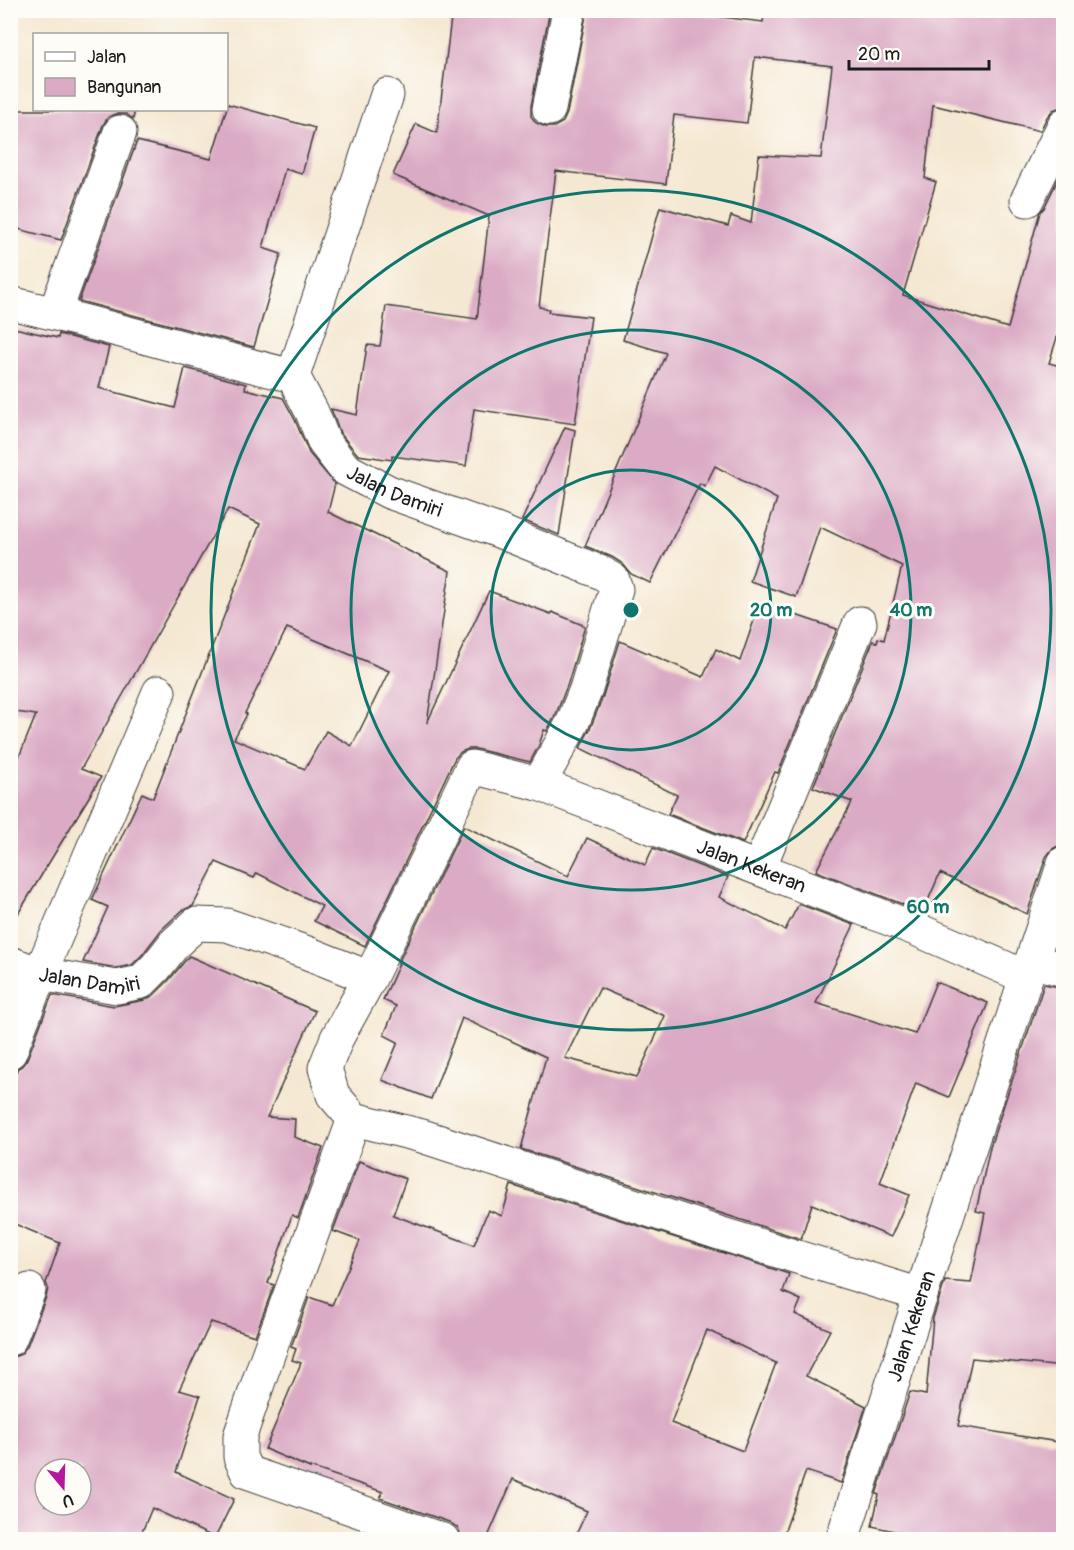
<svg xmlns="http://www.w3.org/2000/svg" width="1074" height="1550" viewBox="0 0 1074 1550" font-family="Pangolin,sans-serif">
<rect width="100%" height="100%" fill="#fdfcf7"/>
<filter id="ink" filterUnits="userSpaceOnUse"><feTurbulence type="fractalNoise" baseFrequency=".0167" numOctaves="2"/><feDisplacementMap in="SourceGraphic" scale="12" xChannelSelector="R" yChannelSelector="G"/><feConvolveMatrix kernelMatrix="1 2 1 2 8 2 1 2 1" color-interpolation-filters="sRGB"/></filter>
<filter id="wash" filterUnits="userSpaceOnUse"><feTurbulence type="fractalNoise" baseFrequency=".008" numOctaves="4" result="noise"/><feDisplacementMap in="SourceGraphic" scale="24" xChannelSelector="R" yChannelSelector="G"/><feGaussianBlur stdDeviation="1.35" result="paint"/><feColorMatrix in="noise" values="0 0 0 0 0 0 0 0 0 0 0 0 0 0 0 0 0 1.4 0 .05"/><feComposite in="paint" operator="in"/></filter>
<g filter="url(#wash)">
<rect width="100%" height="100%" fill="#f5e8d2"/>
<g id="blocks">
<g fill="#dbabc5" fill-rule="evenodd">
<polygon points="452,10 550,10 531,106 531,116 536,123 546,127 554,127 563,122 567,113 587,10 663,10 763,22 765,10 849,10 894,16 895,10 1044,10 1064,13 1064,106 1053,110 1047,117 1040,131 933,105 925,178 936,182 903,295 1008,328 1040,212 1044,208 1062,171 1064,171 1064,315 1049,363 1064,367 1064,845 1060,845 1052,849 1046,857 1027,914 940,873 923,912 816,871 852,802 813,787 873,641 877,642 878,638 884,640 902,566 820,527 796,597 750,581 777,499 715,466 705,486 700,483 650,583 631,574 623,564 612,557 585,546 666,353 623,340 660,207 728,226 731,216 751,223 759,155 821,158 832,66 755,57 747,123 674,115 666,184 556,171 539,307 549,309 548,312 591,317 575,424 474,409 466,466 392,456 392,460 358,455 340,433 331,409 357,415 367,345 380,346 386,306 477,319 489,216 393,175 416,124 437,133"/>
<polygon points="228,104 315,128 302,174 285,169 263,248 281,254 254,347 79,301 137,141 211,159"/>
<polygon points="10,110 135,110 133,119 126,114 116,114 108,117 103,125 61,240 10,227"/>
<path d="M10,327l48,11 1,-4 50,13 -10,41 76,20 10,-40 61,16 -1,5 38,9 12,22 14,33 26,31 -7,28 122,59 -23,152 62,-132 62,23 1,-2 33,14 -17,57 -12,31 -9,17 -3,-1 -5,15 -9,17 -54,-13h-8l-7,3 -6,6 -90,188 -51,-25 8,-15 -65,-33 -3,5 -38,-16 -23,44 -10,4 -21,19 -20,26 -10,10 -15,3 -34,-6 25,-55 -16,-7 50,-107 11,5 107,-274 -32,-15 -147,260 20,8 -91,150v-148l26,-64 -26,-4zM287,628l102,43 -37,75 -26,-15 -21,38 -71,-30 13,-25 -2,-1z"/>
<polygon points="565,427 575,430 559,535 522,520"/>
<polygon points="760,603 837,629 778,773 775,772 743,843 668,814 677,795 580,748 590,729 603,696 620,641 703,677 716,649 740,661"/>
<path d="M464,826l104,50 19,-38 58,27 8,-17 75,29 -9,20 66,33 14,-26 55,21 -38,78 99,31 21,-52 52,21 -39,94 -33,-14 -36,100 29,12 -18,42 -79,-33 -11,35 -280,-90 25,-92 -84,-39 -31,81 -49,-19 16,-38 -14,-7 12,-29 -13,-6 16,-36 -1,-1zM600,988l65,28 -28,61 -72,-19z"/>
<polygon points="1064,924 1064,950 1056,948"/>
<path d="M189,956l126,55 -48,106 28,2 -1,18 29,11 -25,70 -6,-3 -24,68 6,2 -19,51 -44,-14 -32,68 21,6 -24,76 58,27 -19,39 -63,-30 -13,31h-129v-174l3,-8 8,-3 6,-8 19,-49 2,-9 -2,-5 14,-40 -50,-21v-136l8,-18 4,-2 5,-7 25,-64 62,11 31,-6 9,-5 15,-15zM45,1469h36v36h-36z"/>
<polygon points="1044,984 1064,988 1064,1367 972,1358 958,1426 1064,1443 1064,1539 929,1539 872,1526 879,1495 876,1494 910,1392 926,1395 933,1318 945,1281 971,1283 985,1213 976,1211 990,1147"/>
<path d="M359,1161l47,18 -13,36 81,30 14,-35 14,6 9,-31 278,89 -6,18 18,8 -6,14 35,16 -24,46 60,30 -25,77 -35,-12 -24,68h-208l13,-28 -74,-32 -26,60h-26v-3l-3,-8 -9,-6 -69,-24 3,-6 -73,-25v1l-45,-19 36,-86 -9,-3 4,-11 -5,-2 18,-50 23,8 28,-64 -27,-10zM707,1330l69,33 -33,88 -72,-28z"/>
<polygon points="365,1533 384,1539 362,1539"/>
</g>
</g>
</g>
<g filter="url(#ink)">
<use href="#blocks" fill-opacity="0" stroke="#3d3b37" stroke-width="1.5"/>
<g fill="none" stroke-linecap="round" stroke-linejoin="round">
<defs>
<g id="minor">
<polyline points="549,109 569,10"/>
<polyline points="1027,200 1064,125"/>
<path id="s1" d="M10,303c95,22 188,50 283,73l19,36 12,30 21,27 44,23 107,38 106,43 11,7 3,9 -30,100 -13,33 -34,62"/>
<polyline points="55,313 120,132"/>
<polyline points="293,376 387,95"/>
<polyline points="759,868 860,623"/>
<polyline points="1032,961 1064,970"/>
<path id="s2" d="M10,963l30,11 77,13 24,-5 15,-15 19,-24 21,-19 31,1 78,27 65,26"/>
<polyline points="10,1052 40,974 159,692"/>
<polyline points="354,1119 265,1363 240,1436 240,1457 247,1472 443,1540"/>
<path id="s3" d="M921,1295l-202,-62 -297,-97 -68,-17 -21,-24 -8,-27 12,-30 33,-60 102,-211 67,17 379,146 108,47"/>
<polyline points="10,1339 29,1290"/>
<path id="s4" d="M842,1540l79,-245 143,-432"/>
</g>
</defs>
<use href="#minor" stroke="#3d3b37" stroke-width="35"/>
<use href="#minor" stroke="#fff" stroke-width="33"/>
</g>
</g>
<g fill="none" stroke="#0f766e" stroke-width="3">
<circle cx="631" cy="610" r="140"/>
<circle cx="631" cy="610" r="280"/>
<circle cx="631" cy="610" r="420"/>
</g>
<g text-anchor="middle" dominant-baseline="central" stroke-width="6" stroke-linejoin="round" paint-order="stroke">
<g font-size="20" fill="#1c1c1c" stroke="#fdfcf7">
<text stroke="none"><textPath href="#s1" startOffset="454">Jalan Damiri</textPath></text>
<text stroke="none"><textPath href="#s3" startOffset="1286">Jalan Kekeran</textPath></text>
<text stroke="none"><textPath href="#s2" startOffset="82">Jalan Damiri</textPath></text>
<text stroke="none"><textPath href="#s4" startOffset="225">Jalan Kekeran</textPath></text>
</g>
</g>
<circle cx="631" cy="610" r="9" fill="#0f766e" stroke="#fdfcf7" stroke-width="3"/>
<g font-size="18" text-anchor="middle" font-weight="bold" fill="#0f766e" stroke="#fdfcf7" stroke-width="6" stroke-linejoin="round" paint-order="stroke">
<text x="771" y="616">20 m</text>
<text x="911" y="616">40 m</text>
<text x="928" y="913">60 m</text>
</g>
<rect width="1074" height="1550" fill="none" stroke="#fdfcf7" stroke-width="36"/>
<rect x="33" y="33" width="195" height="78" fill="#fdfcf7" stroke="#a3a29f" stroke-width="1.5"/>
<rect x="45" y="52" width="30" height="9" fill="#ffffff" stroke="#a3a29f" stroke-width="1.5"/>
<text x="87" y="63" font-size="18" fill="#1c1c1c">Jalan</text>
<rect x="45" y="78" width="30" height="18" fill="#dbabc5" stroke="#a3a29f" stroke-width="1.5"/>
<text x="87" y="93" font-size="18" fill="#1c1c1c">Bangunan</text>
<g transform="translate(63 1487) rotate(161)"><circle r="28" fill="#fdfcf7" stroke="#a3a29f" stroke-width="1.5"/>
<path d="M0-4.5L10 22L0 15L-10 22Z" fill="#b5179e"/>
<text y="-9" font-size="16" font-weight="bold" text-anchor="middle" fill="#1c1c1c">U</text>
</g>
<path d="M849 60v9h140v-9" fill="none" stroke="#1c1c1c" stroke-width="3"/>
<text x="858" y="60" font-size="18" fill="#1c1c1c" stroke="#fdfcf7" stroke-width="4.5" paint-order="stroke">20 m</text>
</svg>
